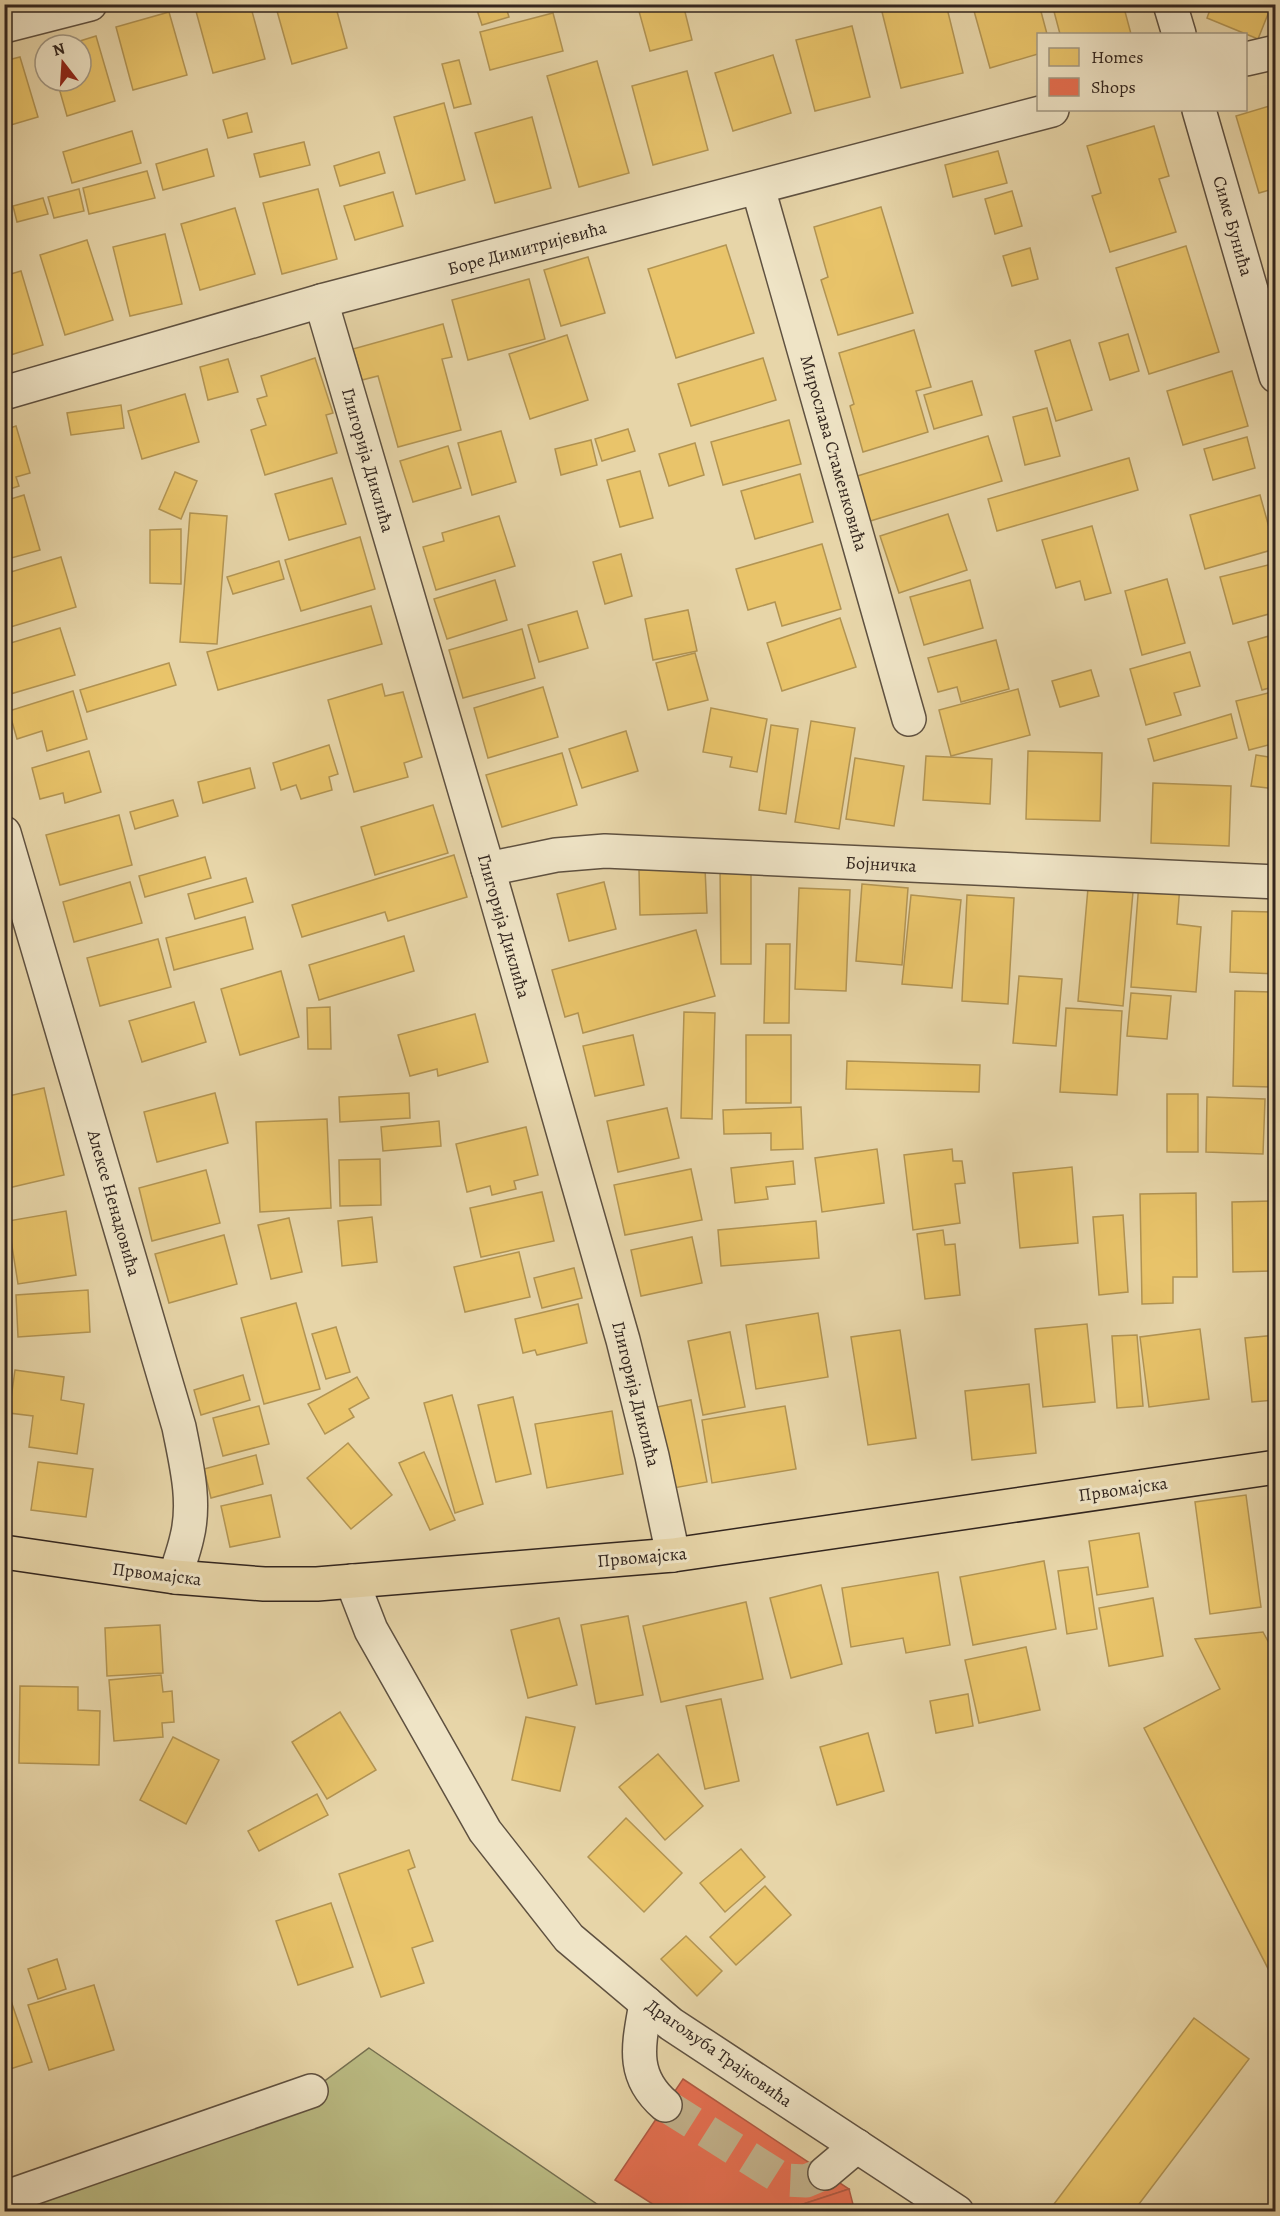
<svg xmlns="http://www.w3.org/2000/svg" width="1280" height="2216" viewBox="0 0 1280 2216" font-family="Alegreya,serif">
<rect width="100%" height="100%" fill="#e7d5a8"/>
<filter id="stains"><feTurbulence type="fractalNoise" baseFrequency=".00333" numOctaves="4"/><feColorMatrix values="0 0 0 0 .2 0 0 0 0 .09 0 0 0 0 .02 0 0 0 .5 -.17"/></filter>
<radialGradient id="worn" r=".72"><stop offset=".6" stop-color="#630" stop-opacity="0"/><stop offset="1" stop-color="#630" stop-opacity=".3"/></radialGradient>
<polygon fill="#bbbc84" stroke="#767051" stroke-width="1.5" points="369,2048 607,2211 5,2212 311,2091"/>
<g fill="#e9c46a" stroke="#b29453" stroke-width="1.5">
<polygon points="194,4 250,4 265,59 213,73"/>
<polygon points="275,4 335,4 347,48 292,64"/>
<polygon points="475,4 505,4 509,17 482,25"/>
<polygon points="637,4 683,4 692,40 650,51"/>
<polygon points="880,4 946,4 963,73 901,88"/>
<polygon points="998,4 1039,4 1047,34 1038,34 1038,54 990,68 974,11"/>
<polygon points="1052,4 1123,4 1131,34 1060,34"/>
<polygon points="1212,4 1272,4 1258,39 1207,18"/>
<polygon points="169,12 187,75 133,90 116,27"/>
<polygon points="553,13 563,51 490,70 480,32"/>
<polygon points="852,26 870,97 815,111 796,40"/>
<polygon points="96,36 115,101 67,116 57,81 81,81 81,45 67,45"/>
<polygon points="773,55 791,113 733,131 715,73"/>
<polygon points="20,57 38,117 4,127 4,61"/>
<polygon points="459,60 471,104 454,108 442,64"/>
<polygon points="597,61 629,173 579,187 547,76"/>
<polygon points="687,71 708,150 653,165 632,86"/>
<polygon points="444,103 465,180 416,194 394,117"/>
<polygon points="1276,104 1276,188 1259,193 1236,116"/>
<polygon points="247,113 252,132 228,138 223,120"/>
<polygon points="532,117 551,188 495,203 475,133"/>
<polygon points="1154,126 1169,176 1159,179 1176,232 1110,252 1092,196 1101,193 1087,146"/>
<polygon points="132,131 141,163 72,183 63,152"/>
<polygon points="304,142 310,165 260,177 254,154"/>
<polygon points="207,149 214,176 163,190 156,164"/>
<polygon points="998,151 1007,183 953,197 945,165"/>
<polygon points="379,152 385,173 340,186 334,166"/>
<polygon points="147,171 155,198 89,214 83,188"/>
<polygon points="79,189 84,211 54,218 48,197"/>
<polygon points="318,189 337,259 282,274 263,203"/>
<polygon points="1012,191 1022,226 995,234 985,199"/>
<polygon points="393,192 403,226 355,240 344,206"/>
<polygon points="43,198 48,214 17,222 13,206"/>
<polygon points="881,207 913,313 838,335 821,280 828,277 814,227"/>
<polygon points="235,208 255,274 200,290 181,224"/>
<polygon points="165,234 182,304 130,316 113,247"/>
<polygon points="87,240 113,320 65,335 40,255"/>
<polygon points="726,245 754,333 676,358 648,269"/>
<polygon points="1186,246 1219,352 1149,374 1116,268"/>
<polygon points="1030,248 1038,279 1012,286 1003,256"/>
<polygon points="588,257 605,313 561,326 544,270"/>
<polygon points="21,271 43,345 4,357 4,276"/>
<polygon points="529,279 545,339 468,360 452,300"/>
<polygon points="443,324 452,357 442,359 461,430 398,447 378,376 362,380 353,349"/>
<polygon points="914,330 931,387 916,391 928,432 863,452 850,406 854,404 839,353"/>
<polygon points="1128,334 1139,371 1110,380 1099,343"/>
<polygon points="567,335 588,400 530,419 509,354"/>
<polygon points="1070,340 1092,410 1056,421 1035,351"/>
<polygon points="315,358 333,413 326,415 337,453 265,475 251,430 266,425 257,399 267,396 261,376"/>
<polygon points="763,358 776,400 691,426 678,384"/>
<polygon points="228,359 238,392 208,400 200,367"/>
<polygon points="1232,371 1248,426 1183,445 1167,391"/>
<polygon points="972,381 982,415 934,429 924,395"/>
<polygon points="185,394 199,442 142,459 128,411"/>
<polygon points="121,405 124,428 71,435 67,413"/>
<polygon points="1047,408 1060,456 1025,465 1013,417"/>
<polygon points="789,420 801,464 723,485 711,442"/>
<polygon points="16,426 30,473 16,477 19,486 4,491 4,430"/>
<polygon points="628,429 635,451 602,461 595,439"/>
<polygon points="501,431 516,482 472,495 458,443"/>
<polygon points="988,436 1002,481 867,522 854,477"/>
<polygon points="1247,437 1255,468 1213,480 1204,449"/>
<polygon points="591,440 597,465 561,475 555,449"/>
<polygon points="695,443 704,475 669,486 659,454"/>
<polygon points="448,446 461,488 413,502 400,461"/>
<polygon points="1129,458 1138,490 997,531 988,499"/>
<polygon points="640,471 653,518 620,527 607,480"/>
<polygon points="175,472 197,481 181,519 159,509"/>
<polygon points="800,474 813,522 755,539 741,491"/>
<polygon points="332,478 346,524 289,540 275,494"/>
<polygon points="24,495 40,550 4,560 4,501"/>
<polygon points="1260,495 1275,549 1205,569 1190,515"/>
<polygon points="190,513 227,516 217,644 180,642"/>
<polygon points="948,514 967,570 899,593 880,536"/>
<polygon points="499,516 515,566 436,590 423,547 444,541 442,533"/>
<polygon points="1092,526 1111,593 1085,600 1080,581 1056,588 1042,540"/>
<polygon points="181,529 181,584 150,583 150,530"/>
<polygon points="360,537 375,589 301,611 285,560"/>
<polygon points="822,544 841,609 782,626 775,602 748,610 736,569"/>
<polygon points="621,554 632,596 605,604 593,562"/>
<polygon points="61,557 76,607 4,629 4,574"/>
<polygon points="279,561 284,579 233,594 227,577"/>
<polygon points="1276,563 1276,612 1233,624 1220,577"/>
<polygon points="1167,579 1185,643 1142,655 1125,591"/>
<polygon points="495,580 507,620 447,639 434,599"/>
<polygon points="970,580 983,628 924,645 910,597"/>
<polygon points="371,606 382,644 218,690 207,652"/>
<polygon points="688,610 697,651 653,660 645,619"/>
<polygon points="577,611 588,648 539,662 528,625"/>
<polygon points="840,618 856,667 782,691 767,643"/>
<polygon points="60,628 75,675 7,695 4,688 4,645"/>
<polygon points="522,629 535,678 463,698 449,650"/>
<polygon points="1276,634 1276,686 1262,690 1248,642"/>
<polygon points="996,640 1009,689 961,702 957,687 938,692 928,658"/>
<polygon points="1190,652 1200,686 1174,693 1181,715 1146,725 1130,669"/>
<polygon points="695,653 708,700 668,710 656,663"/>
<polygon points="169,663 176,685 87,712 80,690"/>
<polygon points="1091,670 1099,696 1060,707 1052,681"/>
<polygon points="382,684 385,696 403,692 422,757 404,763 408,777 354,792 328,700"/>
<polygon points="543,687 558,737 488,758 474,708"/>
<polygon points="1018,689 1030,735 951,756 939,710"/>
<polygon points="73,691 87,739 47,751 42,731 17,739 9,711"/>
<polygon points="1276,691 1276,743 1249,750 1236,701"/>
<polygon points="711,708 767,719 757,772 730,767 732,757 703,752"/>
<polygon points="1231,714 1237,738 1154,761 1148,739"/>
<polygon points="811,721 855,728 839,829 795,822"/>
<polygon points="771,725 798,729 786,814 759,810"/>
<polygon points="626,731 638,771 582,788 569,749"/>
<polygon points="329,745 338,774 329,777 332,790 301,799 296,785 281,790 273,763"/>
<polygon points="89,751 101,792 65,803 63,793 40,799 32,768"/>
<polygon points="1028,751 1102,753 1100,821 1026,819"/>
<polygon points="562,753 577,805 502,827 486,775"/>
<polygon points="1256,755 1276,758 1276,789 1251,786"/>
<polygon points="926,756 992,759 990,804 923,800"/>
<polygon points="855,758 904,766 894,826 846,819"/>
<polygon points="250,768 255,788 203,803 198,782"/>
<polygon points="1153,783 1231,786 1229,846 1151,843"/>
<polygon points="173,800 178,816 135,829 130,812"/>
<polygon points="433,805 448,853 375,875 361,827"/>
<polygon points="119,815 132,865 60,885 46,835"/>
<polygon points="454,855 467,897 388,921 385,912 302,937 292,905"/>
<polygon points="205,857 211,878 145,897 139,876"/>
<polygon points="751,866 751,964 721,964 720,867"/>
<polygon points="705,868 707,913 640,915 639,870"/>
<polygon points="246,878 253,902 195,919 188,894"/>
<polygon points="130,882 142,923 74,942 63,902"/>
<polygon points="604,882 616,929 569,941 557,894"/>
<polygon points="1139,882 1180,885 1177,924 1201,927 1196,992 1131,987"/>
<polygon points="862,884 908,888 902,965 856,961"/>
<polygon points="799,888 850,890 846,991 795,989"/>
<polygon points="1088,888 1133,892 1123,1006 1078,1001"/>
<polygon points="911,895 961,900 952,988 902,984"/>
<polygon points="967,895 1014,898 1008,1004 962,1001"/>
<polygon points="1232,911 1276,912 1276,974 1230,972"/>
<polygon points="245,917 253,949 174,970 166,938"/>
<polygon points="696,930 715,996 583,1033 578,1013 565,1017 552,970"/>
<polygon points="404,936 414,971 319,1000 309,965"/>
<polygon points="158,939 171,987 100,1006 87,958"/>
<polygon points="766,944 790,944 789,1023 764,1023"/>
<polygon points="281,971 299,1037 240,1055 221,989"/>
<polygon points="1019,976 1062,979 1056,1046 1013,1043"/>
<polygon points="1235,991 1276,992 1276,1087 1233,1086"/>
<polygon points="1131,993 1171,996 1167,1039 1127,1036"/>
<polygon points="194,1002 206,1042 142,1062 129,1021"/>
<polygon points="330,1007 331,1049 308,1049 307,1008"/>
<polygon points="1066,1008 1122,1011 1117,1095 1060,1092"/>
<polygon points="684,1012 715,1013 712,1119 681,1118"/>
<polygon points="475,1014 488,1062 438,1076 437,1069 410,1076 398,1035"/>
<polygon points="633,1035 644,1085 595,1096 583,1046"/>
<rect x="746" y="1035" width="45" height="68"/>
<polygon points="847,1061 980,1065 979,1092 846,1089"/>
<polygon points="44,1088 64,1175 4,1189 4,1097"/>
<polygon points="215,1093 228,1143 157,1162 144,1112"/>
<polygon points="409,1093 410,1118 340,1122 339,1097"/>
<rect x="1167" y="1094" width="31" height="58"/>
<polygon points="1207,1097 1265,1099 1263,1154 1206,1152"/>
<polygon points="801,1107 803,1149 771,1150 771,1133 724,1134 723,1110"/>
<polygon points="667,1108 679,1158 618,1172 607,1121"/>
<polygon points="327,1119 331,1208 260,1212 256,1122"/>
<polygon points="439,1121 441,1146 383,1151 381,1127"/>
<polygon points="526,1127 538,1175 514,1181 516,1189 492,1195 490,1186 467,1192 456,1144"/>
<polygon points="877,1149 884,1203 822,1212 815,1158"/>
<polygon points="952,1149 953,1161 962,1161 965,1183 955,1184 960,1223 913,1230 904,1155"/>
<polygon points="380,1159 381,1205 340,1206 339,1160"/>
<polygon points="793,1161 795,1184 766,1187 768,1199 735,1203 731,1168"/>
<polygon points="1072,1167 1078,1243 1020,1248 1013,1173"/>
<polygon points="691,1169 702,1220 625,1235 614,1185"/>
<polygon points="206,1170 220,1223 152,1241 139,1188"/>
<polygon points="542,1192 554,1241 481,1257 470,1208"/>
<polygon points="1196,1193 1197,1277 1173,1277 1173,1303 1142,1304 1140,1194"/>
<polygon points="1276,1201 1276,1271 1233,1272 1232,1202"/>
<polygon points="66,1211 76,1275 18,1284 8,1221"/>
<polygon points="1123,1215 1128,1292 1099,1295 1093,1217"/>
<polygon points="372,1217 377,1262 342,1266 338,1221"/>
<polygon points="289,1218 302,1272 271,1279 258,1225"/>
<polygon points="816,1221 819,1258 721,1266 718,1230"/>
<polygon points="943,1230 945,1245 955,1244 960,1295 925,1299 917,1234"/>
<polygon points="224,1235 237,1284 169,1303 155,1254"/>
<polygon points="692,1237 702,1283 641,1296 631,1250"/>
<polygon points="519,1252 530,1297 465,1312 454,1267"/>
<polygon points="574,1268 582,1298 542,1308 534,1278"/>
<polygon points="88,1290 90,1332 18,1337 16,1295"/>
<polygon points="296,1303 320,1389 264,1404 241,1318"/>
<polygon points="578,1304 587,1343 537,1355 535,1350 523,1353 515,1319"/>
<polygon points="818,1313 828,1377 756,1389 746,1325"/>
<polygon points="1087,1324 1095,1402 1043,1407 1035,1329"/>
<polygon points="336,1327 350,1372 326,1379 312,1334"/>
<polygon points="1200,1329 1209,1399 1149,1407 1140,1337"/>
<polygon points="900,1330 916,1438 868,1445 851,1337"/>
<polygon points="730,1332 745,1407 703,1415 688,1341"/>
<polygon points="1137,1335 1143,1406 1117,1408 1112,1336"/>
<polygon points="1276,1335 1276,1400 1252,1402 1245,1338"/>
<polygon points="15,1370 64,1377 61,1400 84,1404 77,1454 29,1447 33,1416 9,1413"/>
<polygon points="243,1375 250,1400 201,1415 194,1390"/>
<polygon points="357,1377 369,1398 349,1409 354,1417 325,1434 308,1404"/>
<polygon points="1029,1384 1036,1453 972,1460 965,1391"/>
<polygon points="452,1395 483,1504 455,1513 424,1403"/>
<polygon points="513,1397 531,1474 496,1482 478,1405"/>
<polygon points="691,1400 707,1482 668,1489 652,1408"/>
<polygon points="259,1406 269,1444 223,1456 213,1418"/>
<polygon points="785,1406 796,1469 712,1483 702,1420"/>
<polygon points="612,1411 623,1474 547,1488 535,1424"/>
<polygon points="348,1443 392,1495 351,1529 307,1478"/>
<polygon points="424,1452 455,1520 430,1530 399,1463"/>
<polygon points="256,1455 263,1484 211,1498 204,1469"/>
<polygon points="38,1462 93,1469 86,1517 31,1510"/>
<polygon points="271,1495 280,1537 230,1547 221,1506"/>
<polygon points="1246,1495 1261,1607 1210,1614 1195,1502"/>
<polygon points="1270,1515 1276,1515 1276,1555 1274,1555"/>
<polygon points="1139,1533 1148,1587 1097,1595 1089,1541"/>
<polygon points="1044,1561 1056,1629 973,1645 960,1577"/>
<polygon points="1088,1567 1097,1629 1067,1634 1058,1571"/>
<polygon points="938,1572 950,1645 906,1653 903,1638 851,1647 842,1588"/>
<polygon points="821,1585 842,1664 791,1678 770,1598"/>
<polygon points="1153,1598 1163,1656 1109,1666 1099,1608"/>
<polygon points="746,1602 763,1679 661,1702 643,1626"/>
<polygon points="628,1616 643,1695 596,1704 581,1625"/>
<polygon points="559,1618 577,1685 528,1698 511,1630"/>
<polygon points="160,1625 163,1673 107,1676 105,1628"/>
<polygon points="1263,1632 1276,1656 1276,1984 1144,1728 1220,1689 1195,1639"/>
<polygon points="1026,1647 1040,1710 979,1723 965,1660"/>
<polygon points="161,1675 163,1692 172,1691 174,1722 162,1723 163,1737 114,1741 109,1680"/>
<polygon points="20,1686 78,1687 78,1710 100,1711 99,1765 19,1763"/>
<polygon points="968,1694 973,1726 936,1733 930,1701"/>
<polygon points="721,1699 739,1781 705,1789 686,1706"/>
<polygon points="340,1712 376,1770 327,1799 292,1742"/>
<polygon points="526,1717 575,1727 560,1791 512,1780"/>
<polygon points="868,1733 884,1791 837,1805 820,1747"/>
<polygon points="173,1737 219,1760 186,1824 140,1800"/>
<polygon points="658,1754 703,1806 665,1840 619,1787"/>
<polygon points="317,1794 328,1815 259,1851 248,1831"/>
<polygon points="626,1818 682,1873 644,1912 588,1857"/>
<polygon points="741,1849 765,1877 725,1912 700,1883"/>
<polygon points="409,1850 415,1867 408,1870 433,1941 412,1948 424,1983 381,1997 339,1874"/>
<polygon points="765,1886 791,1915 736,1965 710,1937"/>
<polygon points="331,1903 353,1967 298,1985 276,1921"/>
<polygon points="686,1936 722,1971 697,1996 661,1959"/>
<polygon points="57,1959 66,1989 38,1999 28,1969"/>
<polygon points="94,1985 114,2050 49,2070 28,2005"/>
<polygon points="10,1998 32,2062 4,2071 4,2000"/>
<polygon points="1194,2018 1249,2059 1133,2212 1048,2212"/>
</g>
<g fill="#e76f51" stroke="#b15942" stroke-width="1.5">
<polygon points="683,2079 849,2189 779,2212 665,2212 615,2180"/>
<polygon points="849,2189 855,2212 779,2212"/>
</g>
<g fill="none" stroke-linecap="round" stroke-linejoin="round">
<polyline stroke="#c3b28c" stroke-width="33" stroke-dasharray="33 16" stroke-linecap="butt" points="665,2105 784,2180 806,2181 825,2173"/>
<defs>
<g id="minor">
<polyline points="1170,4 1179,34"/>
<polyline points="4,26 90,4"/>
<polyline points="1246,59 1276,52"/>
<polyline points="1199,110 1276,376"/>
<polyline points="758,188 909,719"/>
<polyline points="321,301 488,869 623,1340 652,1456 673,1555"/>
<polyline points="4,393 321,301 1052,110"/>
<path d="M4,833l175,594c7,36 17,74 8,110 -3,14 -8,27 -12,40"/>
<polyline points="488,869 556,855 605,851 1276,882"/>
<polyline points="352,1581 371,1630 485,1831 569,1938 671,2024 957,2212"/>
<path d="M646,2003c-7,41 -16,72 19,102"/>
<polyline points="825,2173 857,2146"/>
<polyline points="4,2198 311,2091"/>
</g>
<polyline id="major" points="4,1552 175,1577 264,1584 317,1584 673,1555 1276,1467"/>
</defs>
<use href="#minor" stroke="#5f5140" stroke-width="36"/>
<use href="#major" stroke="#32251e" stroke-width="36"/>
<use href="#minor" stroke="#efe4c6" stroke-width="33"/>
<use href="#major" stroke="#e7d5a8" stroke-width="33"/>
</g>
<g text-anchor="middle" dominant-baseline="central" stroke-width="6" stroke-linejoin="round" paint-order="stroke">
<g font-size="18" fill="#32251e" stroke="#efe4c6">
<text transform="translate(1233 226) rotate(74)">Симе Бунића</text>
<text transform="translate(527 248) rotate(-15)">Боре Димитријевића</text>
<text transform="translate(834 453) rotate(74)">Мирослава Стаменковића</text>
<text transform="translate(368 460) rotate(74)">Глигорија Диклића</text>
<text transform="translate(881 864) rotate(3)">Бојничка</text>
<text transform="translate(504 926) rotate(74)">Глигорија Диклића</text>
<text transform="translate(114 1203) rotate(74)">Алексе Ненадовића</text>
<text transform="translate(636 1394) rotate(76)">Глигорија Диклића</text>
<text transform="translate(1123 1489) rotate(-8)">Првомајска</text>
<text transform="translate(642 1557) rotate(-5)">Првомајска</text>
<text transform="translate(157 1574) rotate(7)">Првомајска</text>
<text transform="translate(719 2053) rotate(35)">Драгољуба Трајковића</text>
</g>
</g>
<rect width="1280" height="2216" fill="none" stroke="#e7d5a8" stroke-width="24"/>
<rect x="6" y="6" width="1268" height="2204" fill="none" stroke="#32251e" stroke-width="3"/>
<rect x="12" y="12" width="1256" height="2192" fill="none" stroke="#32251e" stroke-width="1.5"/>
<rect x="1037" y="33" width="210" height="78" fill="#efe4c6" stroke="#a39883" stroke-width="1.5"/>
<rect x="1049" y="48" width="30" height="18" fill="#e9c46a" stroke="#a39883" stroke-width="1.5"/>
<text x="1091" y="63" font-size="18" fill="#32251e">Homes</text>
<rect x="1049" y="78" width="30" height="18" fill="#e76f51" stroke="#a39883" stroke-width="1.5"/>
<text x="1091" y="93" font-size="18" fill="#32251e">Shops</text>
<g transform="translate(63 63) rotate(343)"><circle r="28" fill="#efe4c6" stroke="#a39883" stroke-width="1.5"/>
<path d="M0-4.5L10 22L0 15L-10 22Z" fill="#8f2418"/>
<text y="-9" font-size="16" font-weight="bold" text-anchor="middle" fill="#32251e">N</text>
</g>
<rect width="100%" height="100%" filter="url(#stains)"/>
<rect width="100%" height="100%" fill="url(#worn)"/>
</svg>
